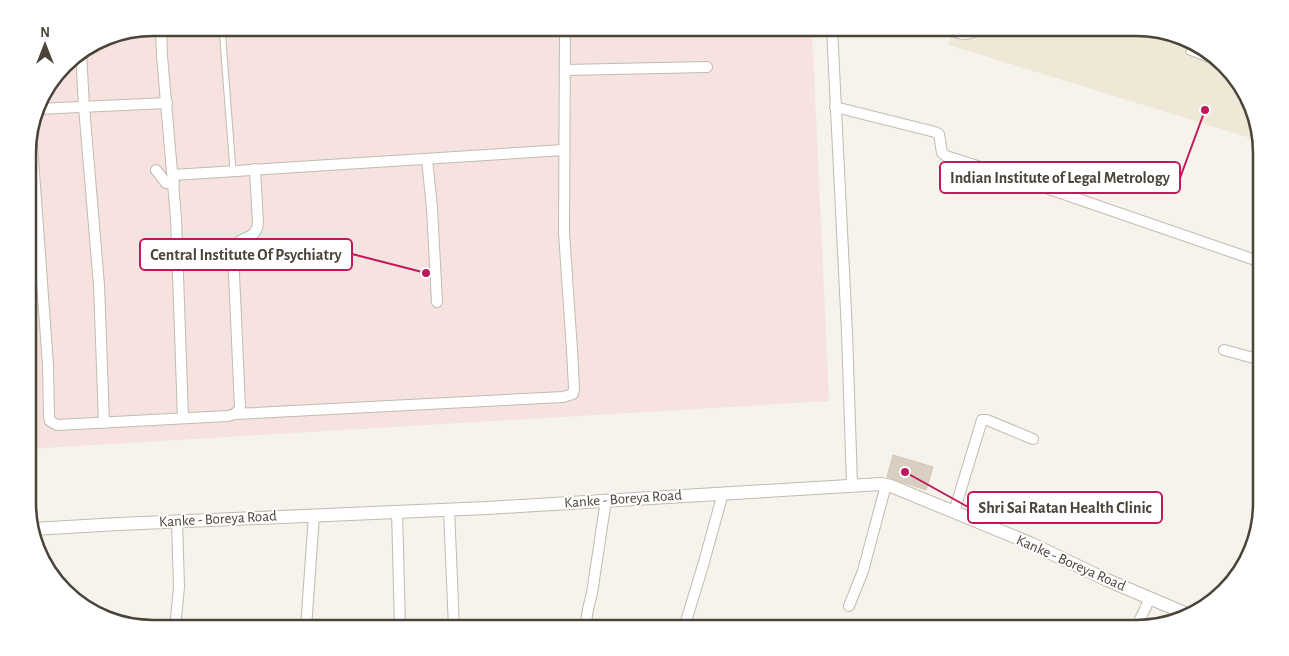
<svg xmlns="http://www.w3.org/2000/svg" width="1289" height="656" viewBox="0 0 1289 656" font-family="'Alegreya Sans',sans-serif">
<rect width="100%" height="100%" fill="#f6f3ec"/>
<polygon fill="#efe8d6" points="951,28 1136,28 1191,40 1240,83 1260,137 1260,141 949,45"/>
<polygon fill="#f6e3e0" points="153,28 812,28 829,401 28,449 28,144 40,98 70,59 105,37"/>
<polygon fill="#d8cfc1" stroke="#d3c7b4" points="893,455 933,467 926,490 887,477"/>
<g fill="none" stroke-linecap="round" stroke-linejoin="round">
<defs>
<g id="service">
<polyline points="222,28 233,171"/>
<polyline points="1189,52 1216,62"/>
</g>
<g id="minor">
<polyline points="161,28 162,56 176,218 183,418"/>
<polyline points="832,28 847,332 852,485"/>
<path d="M944,28c10,3 19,9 29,4l2,-4"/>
<polyline points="81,52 84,107 99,285 104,423"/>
<polyline points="565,70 707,67"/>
<polyline points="835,107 935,132 939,134 942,153 946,156 1055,191 1261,262"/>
<polyline points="37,109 167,103"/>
<path d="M31,131l17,234 1,52 1,4 7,4 171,-9c6,-1 10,-3 12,-9l-7,-155c4,-19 23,-9 25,-29l-3,-54"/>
<polyline points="427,159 432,208 437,302"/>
<polyline points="156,170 166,183 174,183"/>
<polyline points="173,175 564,150"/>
<polyline points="1224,350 1261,360"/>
<polyline points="235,414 563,397 573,394 574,388 572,350 564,233 565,28"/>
<polyline points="449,509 454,628"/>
<polyline points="397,511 400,628"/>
<polyline points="954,512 982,420 987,420 1033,439"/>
<polyline points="849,606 863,571 886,485"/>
<polyline points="175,628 179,587 177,521"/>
<polyline points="306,628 314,515"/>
<polyline points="585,628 588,609 592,593 606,500"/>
<polyline points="684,628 704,562 723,493"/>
<polyline points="1136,628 1150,598"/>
</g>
<polyline id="tertiary" points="33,529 119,524 487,508 881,484 891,486 1032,544 1107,580 1187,614"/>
</defs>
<use href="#service" stroke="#c2bbae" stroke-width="7"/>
<use href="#minor" stroke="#c2bbae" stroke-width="12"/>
<use href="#tertiary" stroke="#c2bbae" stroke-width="14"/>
<use href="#service" stroke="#fff" stroke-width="5"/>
<use href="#minor" stroke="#fff" stroke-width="10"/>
<use href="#tertiary" stroke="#fff" stroke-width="12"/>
</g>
<g text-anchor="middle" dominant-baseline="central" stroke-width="4" stroke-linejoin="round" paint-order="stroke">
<g font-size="15" fill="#4b4439" stroke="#fff">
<text transform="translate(623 499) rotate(-4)">Kanke - Boreya Road</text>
<text transform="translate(218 519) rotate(-3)">Kanke - Boreya Road</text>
<text transform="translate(1071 563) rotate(24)">Kanke - Boreya Road</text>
</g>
</g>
<path d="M0 0H1289V656H0ZM153 36H1136A117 117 0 0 1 1253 153V503A117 117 0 0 1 1136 620H153A117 117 0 0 1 36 503V153A117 117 0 0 1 153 36Z" fill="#fff" fill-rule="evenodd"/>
<path fill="none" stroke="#4b4439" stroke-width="2.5" d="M153 36H1136A117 117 0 0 1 1253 153V503A117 117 0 0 1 1136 620H153A117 117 0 0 1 36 503V153A117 117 0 0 1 153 36Z"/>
<path fill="none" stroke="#c2185b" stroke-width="2" d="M1205 110L1180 178M426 273L352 254M905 472L968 507"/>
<g fill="#c2185b" stroke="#fff" stroke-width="2">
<circle cx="1205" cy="110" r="5"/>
<circle cx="426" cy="273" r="5"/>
<circle cx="905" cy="472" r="5"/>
</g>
<g fill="#fff" stroke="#c2185b" stroke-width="2">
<rect x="940" y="162" width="240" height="31" rx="5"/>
<rect x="140" y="239" width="212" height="31" rx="5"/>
<rect x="968" y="492" width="194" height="31" rx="5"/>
</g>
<g font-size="16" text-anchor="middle" font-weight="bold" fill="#4b4439">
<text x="1060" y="183">Indian Institute of Legal Metrology</text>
<text x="246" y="260">Central Institute Of Psychiatry</text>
<text x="1065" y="513">Shri Sai Ratan Health Clinic</text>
</g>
<g transform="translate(45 45)" stroke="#ffffff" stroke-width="4" paint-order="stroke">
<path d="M0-4L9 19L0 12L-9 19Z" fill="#4b4439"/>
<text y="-8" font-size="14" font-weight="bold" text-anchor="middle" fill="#4b4439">N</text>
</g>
</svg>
